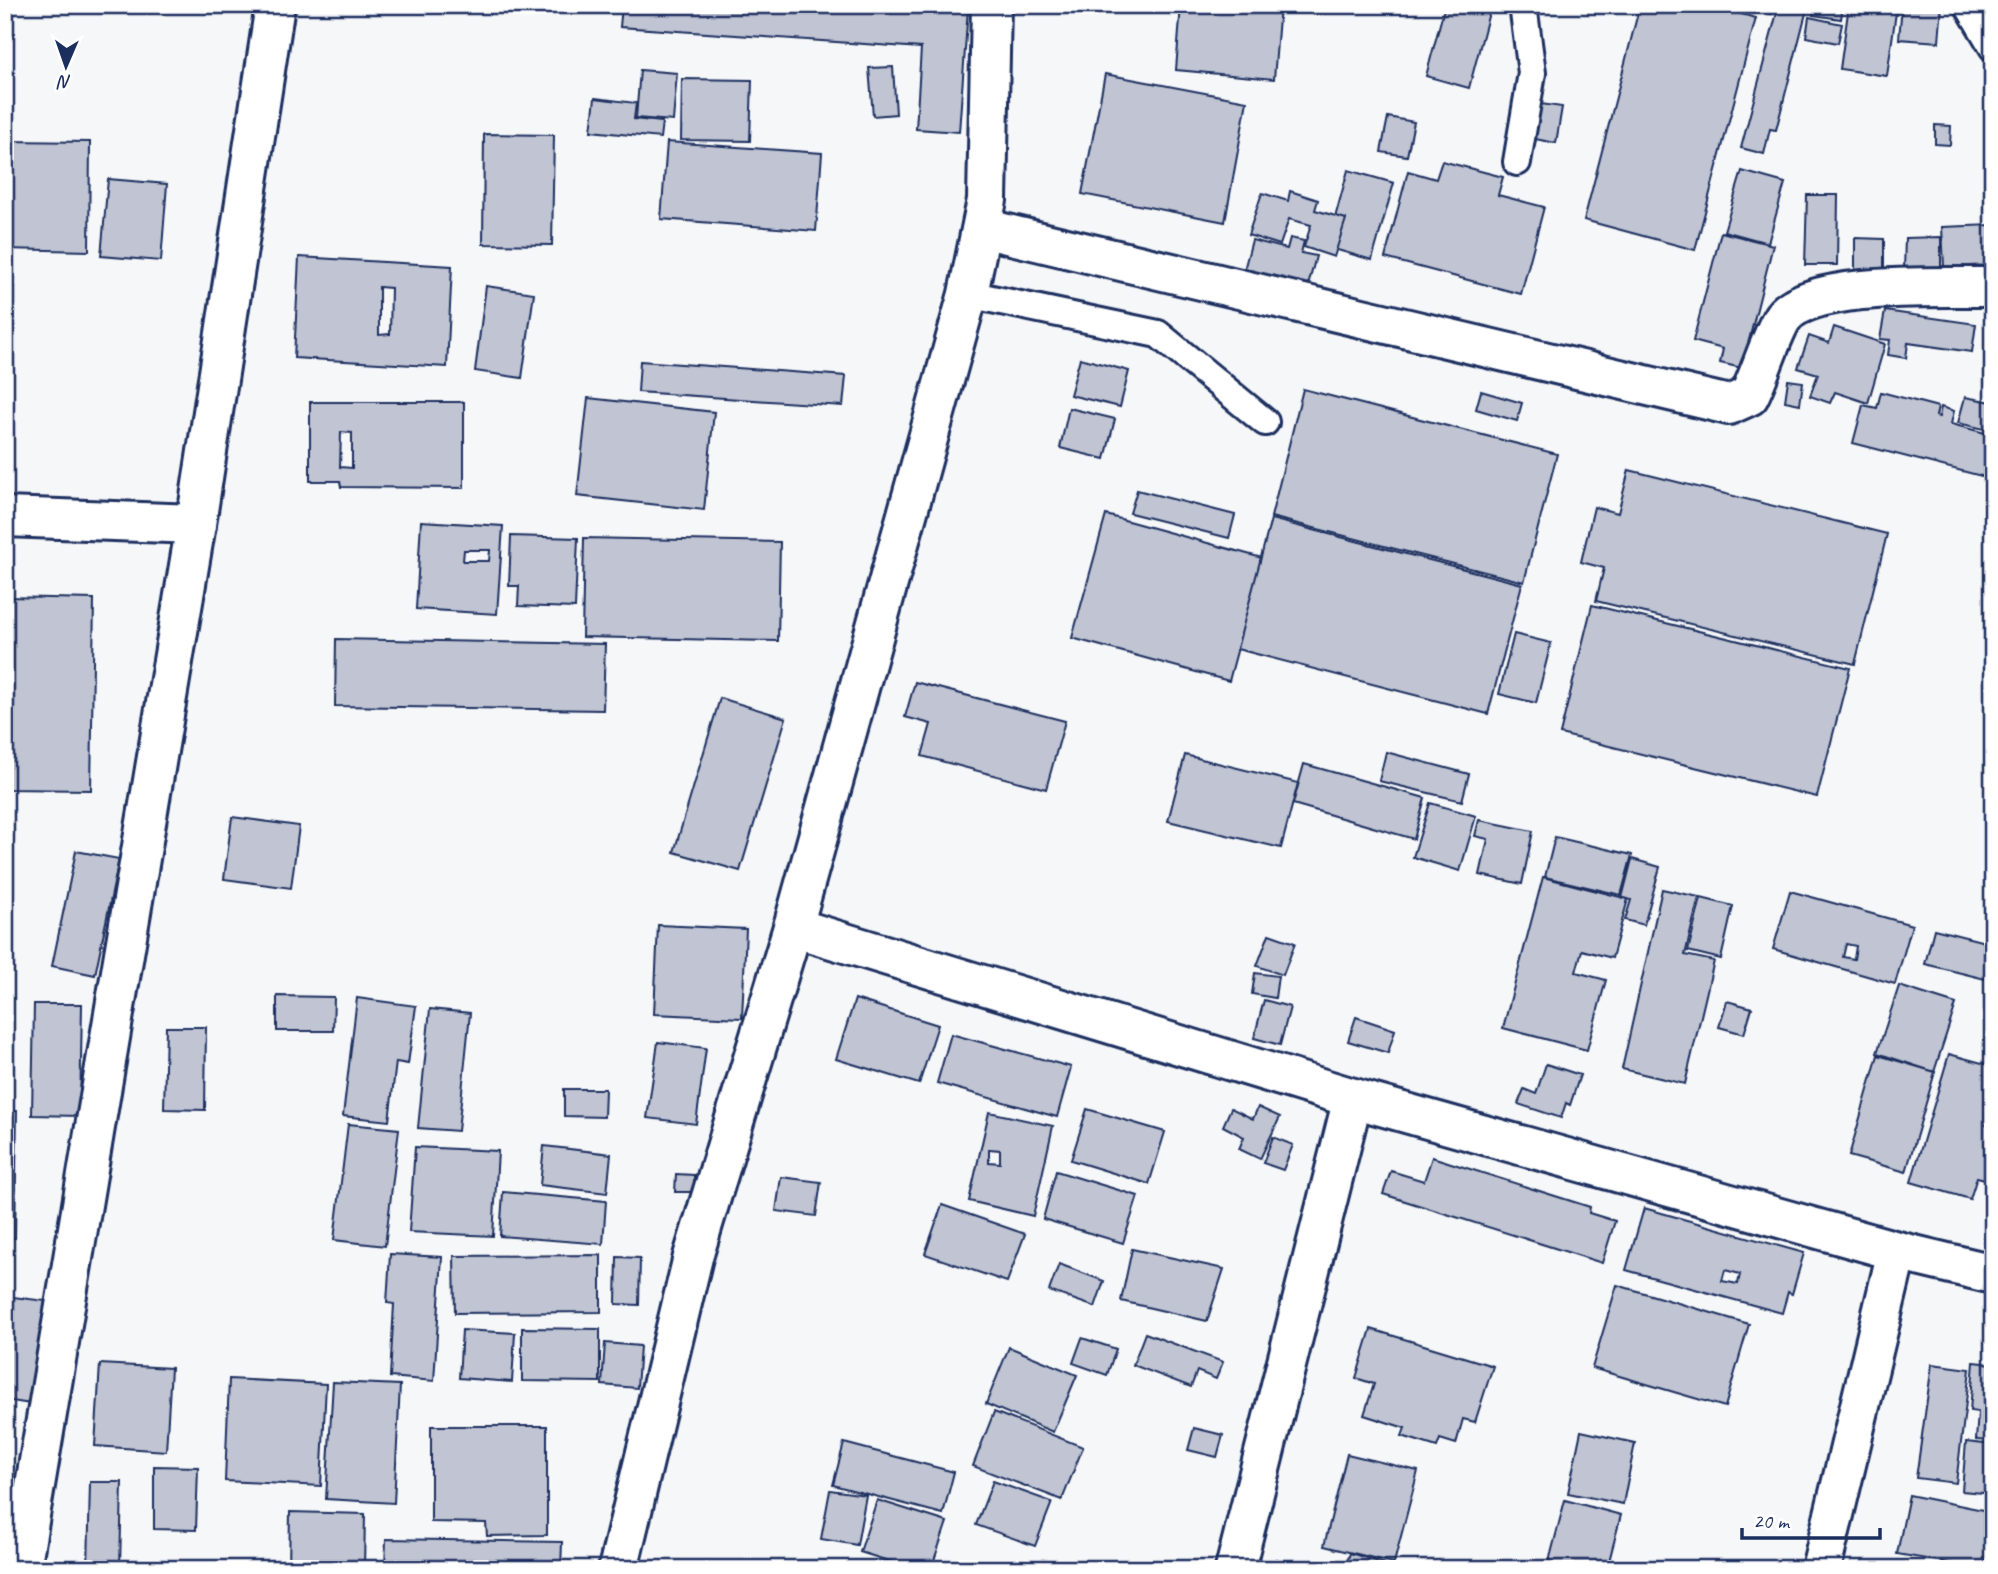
<svg xmlns="http://www.w3.org/2000/svg" width="1998" height="1574" viewBox="0 0 1998 1574" font-family="Caveat,sans-serif">
<rect width="100%" height="100%" fill="#f6f7f9"/>
<filter id="ink" filterUnits="userSpaceOnUse"><feTurbulence type="fractalNoise" baseFrequency=".0143" numOctaves="2"/><feDisplacementMap in="SourceGraphic" scale="14" xChannelSelector="R" yChannelSelector="G"/><feConvolveMatrix kernelMatrix="1 2 1 2 8 2 1 2 1" color-interpolation-filters="sRGB"/></filter>
<g filter="url(#ink)">
<g fill="#c0c4d3" stroke="#1b2f5e" stroke-width="2" fill-rule="evenodd">
<polygon points="622,5 923,5 968,8 959,132 916,129 921,48 620,27"/>
<polygon points="1181,5 1280,5 1274,79 1176,70"/>
<polygon points="1445,5 1491,5 1469,88 1426,76"/>
<polygon points="1640,5 1708,5 1756,18 1695,250 1584,220"/>
<polygon points="1751,5 1774,5 1772,14 1750,9"/>
<polygon points="1779,5 1808,5 1776,130 1770,129 1764,154 1741,148"/>
<polygon points="1815,5 1843,5 1841,19 1813,15"/>
<polygon points="1849,5 1897,5 1887,76 1840,69"/>
<polygon points="1902,5 1942,5 1939,42 1899,39"/>
<polygon points="1809,17 1842,24 1838,43 1806,37"/>
<polygon points="893,67 896,114 873,116 869,68"/>
<polygon points="640,70 677,73 673,121 636,118"/>
<polygon points="1105,74 1247,101 1225,222 1082,194"/>
<polygon points="682,79 752,80 750,141 681,140"/>
<polygon points="595,98 636,103 634,119 662,122 660,138 591,131"/>
<polygon points="1541,104 1562,107 1556,143 1535,139"/>
<polygon points="1388,117 1414,122 1407,156 1381,152"/>
<polygon points="1935,125 1951,126 1950,145 1935,144"/>
<polygon points="484,134 554,135 552,245 483,244"/>
<polygon points="5,141 90,142 89,251 5,249"/>
<polygon points="667,142 822,153 816,231 661,219"/>
<polygon points="1442,161 1503,177 1498,195 1544,207 1521,294 1385,258 1408,171 1436,179"/>
<polygon points="1348,170 1394,183 1372,260 1327,247"/>
<polygon points="1742,171 1785,183 1768,243 1724,231"/>
<polygon points="108,179 167,184 161,261 101,256"/>
<polygon points="1290,191 1318,200 1315,210 1346,219 1334,257 1304,247 1311,225 1289,219 1280,245 1248,235 1262,193 1288,201"/>
<polygon points="1807,195 1838,195 1837,265 1805,265"/>
<polygon points="1993,225 1993,265 1944,267 1942,227"/>
<polygon points="1721,232 1773,245 1742,368 1720,363 1723,349 1693,341"/>
<polygon points="1941,237 1941,270 1904,270 1905,238"/>
<polygon points="1290,238 1304,241 1301,253 1316,256 1308,286 1244,270 1252,240 1287,249"/>
<polygon points="1855,238 1884,239 1884,271 1855,271"/>
<path d="M299,257l153,9 -5,101 -153,-9zM379,287l12,1 -1,46 -11,1z"/>
<polygon points="486,286 534,293 522,378 475,371"/>
<polygon points="1885,311 1976,324 1972,352 1908,343 1906,358 1888,355 1890,340 1880,339"/>
<polygon points="1834,327 1885,344 1868,403 1835,392 1830,403 1810,396 1818,374 1798,368 1809,336 1829,343"/>
<polygon points="1080,358 1129,371 1120,407 1070,395"/>
<polygon points="640,361 846,376 843,406 638,392"/>
<polygon points="1788,380 1803,382 1800,404 1785,401"/>
<polygon points="1303,389 1557,454 1524,582 1271,517"/>
<polygon points="1481,391 1522,403 1517,421 1476,409"/>
<polygon points="1881,392 1938,407 1936,416 1939,417 1941,407 1954,411 1951,424 1993,435 1993,479 1853,443 1863,405 1877,408"/>
<polygon points="1965,397 1992,402 1993,399 1993,431 1958,423"/>
<polygon points="588,398 714,412 704,510 577,496"/>
<path d="M310,402h154v86l-123,-1 -1,-6h-30zM341,432l11,1v35l-12,-1z"/>
<polygon points="1069,408 1115,419 1105,459 1060,448"/>
<polygon points="1629,470 1887,534 1855,664 1596,601 1604,568 1581,562 1594,507 1618,513"/>
<polygon points="1137,490 1235,515 1229,538 1130,513"/>
<polygon points="1106,515 1262,558 1229,681 1072,638"/>
<polygon points="1271,519 1522,584 1488,714 1237,649"/>
<path d="M421,521l82,5 -6,88 -81,-5zM464,550h26l-1,11h-26z"/>
<polygon points="511,536 578,538 575,608 518,606 519,586 509,586"/>
<polygon points="584,538 780,542 778,641 582,637"/>
<polygon points="6,597 94,599 91,790 5,789"/>
<polygon points="1592,605 1850,668 1817,797 1560,734"/>
<polygon points="1514,634 1551,643 1536,703 1499,694"/>
<polygon points="336,639 605,644 603,710 335,706"/>
<polygon points="915,682 1065,721 1046,789 922,756 931,724 905,717"/>
<polygon points="720,698 786,718 740,871 674,852"/>
<polygon points="1386,752 1469,774 1462,801 1379,781"/>
<polygon points="1185,755 1298,783 1281,848 1168,821"/>
<polygon points="1304,764 1425,798 1414,839 1293,804"/>
<polygon points="1430,803 1476,816 1460,871 1413,857"/>
<polygon points="232,817 299,826 291,888 224,879"/>
<polygon points="1479,820 1533,831 1522,884 1480,875 1488,839 1475,836"/>
<polygon points="1555,837 1632,855 1621,895 1545,877"/>
<polygon points="76,851 119,859 95,975 52,966"/>
<polygon points="1632,859 1660,867 1644,925 1625,920 1631,900 1622,898"/>
<polygon points="1543,877 1628,899 1612,958 1582,950 1576,972 1606,980 1587,1050 1503,1028"/>
<polygon points="1662,889 1699,897 1685,955 1714,961 1685,1084 1622,1069"/>
<path d="M1790,891l122,34 -17,59 -122,-35zM1846,944l10,2 -2,13 -11,-2z"/>
<polygon points="1701,898 1733,906 1721,959 1688,951"/>
<polygon points="658,925 746,929 742,1018 654,1014"/>
<polygon points="1934,929 1993,944 1993,981 1925,964"/>
<polygon points="1269,934 1295,943 1283,975 1257,966"/>
<polygon points="1255,973 1278,976 1275,998 1252,994"/>
<polygon points="1899,986 1956,1004 1934,1072 1877,1053"/>
<polygon points="277,996 334,997 333,1031 277,1031"/>
<polygon points="357,998 416,1006 408,1064 396,1062 389,1121 343,1116"/>
<polygon points="855,999 938,1025 919,1084 836,1059"/>
<polygon points="1264,1000 1290,1007 1280,1045 1254,1038"/>
<polygon points="1727,1001 1752,1008 1744,1034 1719,1027"/>
<polygon points="34,1004 82,1004 80,1116 32,1115"/>
<polygon points="430,1009 470,1013 458,1131 418,1128"/>
<polygon points="1356,1017 1395,1030 1388,1053 1348,1041"/>
<polygon points="166,1027 206,1027 205,1110 164,1109"/>
<polygon points="951,1034 1071,1067 1057,1117 937,1083"/>
<polygon points="658,1042 706,1048 696,1124 647,1118"/>
<polygon points="1949,1054 1993,1066 1993,1116 1990,1115 1986,1125 1993,1127 1993,1154 1985,1179 1977,1177 1970,1199 1911,1182"/>
<polygon points="1878,1055 1935,1072 1906,1172 1849,1156"/>
<polygon points="1546,1064 1580,1075 1570,1105 1566,1103 1561,1118 1518,1104 1524,1089 1536,1094"/>
<polygon points="564,1089 605,1089 604,1117 564,1116"/>
<polygon points="1258,1107 1280,1117 1260,1159 1239,1149 1244,1137 1223,1126 1231,1108 1253,1119"/>
<polygon points="1087,1109 1165,1132 1149,1184 1071,1160"/>
<polygon points="5,1111 17,1111 15,1238 5,1238"/>
<path d="M989,1112l64,14 -20,90 -64,-15zM989,1149l11,1v13l-11,-1z"/>
<polygon points="348,1124 399,1129 385,1246 334,1240"/>
<polygon points="1273,1137 1293,1145 1283,1170 1263,1163"/>
<polygon points="544,1146 611,1154 607,1193 540,1185"/>
<polygon points="415,1147 498,1151 493,1236 409,1232"/>
<polygon points="1432,1157 1590,1207 1589,1213 1615,1221 1602,1263 1383,1194 1391,1171 1424,1181"/>
<polygon points="1056,1171 1138,1196 1123,1243 1043,1219"/>
<polygon points="676,1174 694,1175 694,1192 675,1192"/>
<polygon points="781,1177 821,1182 816,1216 776,1211"/>
<polygon points="503,1192 606,1201 603,1244 500,1236"/>
<polygon points="942,1205 1025,1234 1007,1282 925,1254"/>
<path d="M1644,1208l160,45 -12,41 -4,-2 -6,21 -156,-43zM1725,1270l15,4 -2,10 -16,-3z"/>
<polygon points="1132,1249 1224,1269 1207,1321 1121,1301"/>
<polygon points="390,1254 442,1257 434,1381 390,1377 394,1304 387,1303"/>
<polygon points="601,1255 601,1312 455,1313 454,1256"/>
<polygon points="617,1257 640,1258 639,1305 616,1304"/>
<polygon points="1059,1264 1104,1281 1095,1307 1049,1291"/>
<polygon points="1617,1285 1749,1324 1725,1407 1592,1368"/>
<polygon points="5,1296 46,1301 31,1404 5,1400"/>
<polygon points="522,1328 600,1329 600,1382 522,1381"/>
<polygon points="1371,1329 1493,1366 1475,1422 1463,1419 1456,1444 1440,1439 1437,1447 1402,1436 1405,1428 1364,1415 1374,1384 1356,1378"/>
<polygon points="462,1330 515,1333 512,1382 459,1378"/>
<polygon points="1145,1333 1223,1362 1216,1379 1197,1371 1191,1387 1133,1365"/>
<polygon points="1082,1338 1116,1349 1107,1375 1073,1363"/>
<polygon points="605,1343 640,1346 637,1388 602,1385"/>
<polygon points="1009,1347 1077,1375 1053,1432 986,1404"/>
<polygon points="1974,1362 1993,1364 1993,1441 1976,1440 1978,1412 1970,1411"/>
<polygon points="100,1364 171,1368 166,1451 95,1446"/>
<polygon points="1932,1364 1970,1369 1956,1483 1916,1478"/>
<polygon points="229,1379 326,1384 321,1486 225,1481"/>
<polygon points="333,1382 400,1385 394,1503 326,1499"/>
<polygon points="994,1412 1083,1447 1062,1500 973,1466"/>
<polygon points="431,1426 547,1426 547,1535 487,1536 486,1523 431,1522"/>
<polygon points="1194,1428 1223,1435 1217,1457 1188,1450"/>
<polygon points="1581,1431 1635,1443 1623,1504 1568,1493"/>
<polygon points="1966,1442 1993,1445 1993,1494 1962,1491"/>
<polygon points="844,1443 954,1472 943,1514 833,1485"/>
<polygon points="1347,1454 1418,1471 1394,1563 1324,1546"/>
<polygon points="154,1466 198,1467 196,1530 154,1529"/>
<polygon points="993,1481 1052,1502 1035,1546 976,1525"/>
<polygon points="90,1482 122,1482 120,1569 88,1569"/>
<polygon points="830,1490 866,1495 857,1545 821,1539"/>
<polygon points="1909,1495 1993,1512 1984,1569 1897,1554"/>
<polygon points="877,1500 947,1522 931,1569 914,1569 860,1552"/>
<polygon points="1565,1500 1621,1515 1607,1569 1547,1569"/>
<polygon points="290,1512 365,1514 364,1569 289,1569"/>
<polygon points="386,1539 562,1542 561,1569 385,1569"/>
<polygon points="1350,1553 1402,1569 1345,1569"/>
<polygon points="1276,1559 1307,1569 1273,1569"/>
</g>
<g fill="none" stroke-linecap="round" stroke-linejoin="round">
<defs>
<g id="service">
<polyline points="1968,5 1993,47"/>
<polyline points="1517,162 1532,73 1523,5"/>
<polyline points="968,294 1158,334 1265,422"/>
</g>
<g id="minor">
<path d="M982,228l747,177 20,-9c11,-21 23,-63 34,-79 28,-37 165,-29 210,-30"/>
<polyline points="5,517 196,524"/>
<polyline points="793,927 1353,1098 1897,1251 1993,1274"/>
<polyline points="21,1569 196,524 275,5"/>
<polyline points="618,1569 693,1257 793,927 968,294 987,200 991,5"/>
<polyline points="1235,1569 1353,1098"/>
<polyline points="1821,1569 1897,1251"/>
</g>
</defs>
<use href="#service" stroke="#1b2f5e" stroke-width="32"/>
<use href="#minor" stroke="#1b2f5e" stroke-width="44"/>
<use href="#service" stroke="#fff" stroke-width="26"/>
<use href="#minor" stroke="#fff" stroke-width="38"/>
</g>
</g>
<rect width="1998" height="1574" fill="none" stroke="#fff" stroke-width="28"/>
<rect x="14" y="14" width="1970" height="1546" fill="none" stroke="#1b2f5e" stroke-width="2.5" filter="url(#ink)"/>
<g transform="translate(66 66) rotate(182)" stroke="#ffffff" stroke-width="5" paint-order="stroke">
<path d="M0-5L12 26L0 18L-12 26Z" fill="#1b2f5e"/>
<text y="-10" font-size="19" font-weight="bold" text-anchor="middle" fill="#1b2f5e">N</text>
</g>
<path d="M1742 1528v10h138v-10" fill="none" stroke="#1b2f5e" stroke-width="3.5"/>
<text x="1753" y="1528" font-size="21" fill="#1b2f5e" stroke="#ffffff" stroke-width="5" paint-order="stroke">20 m</text>
</svg>
